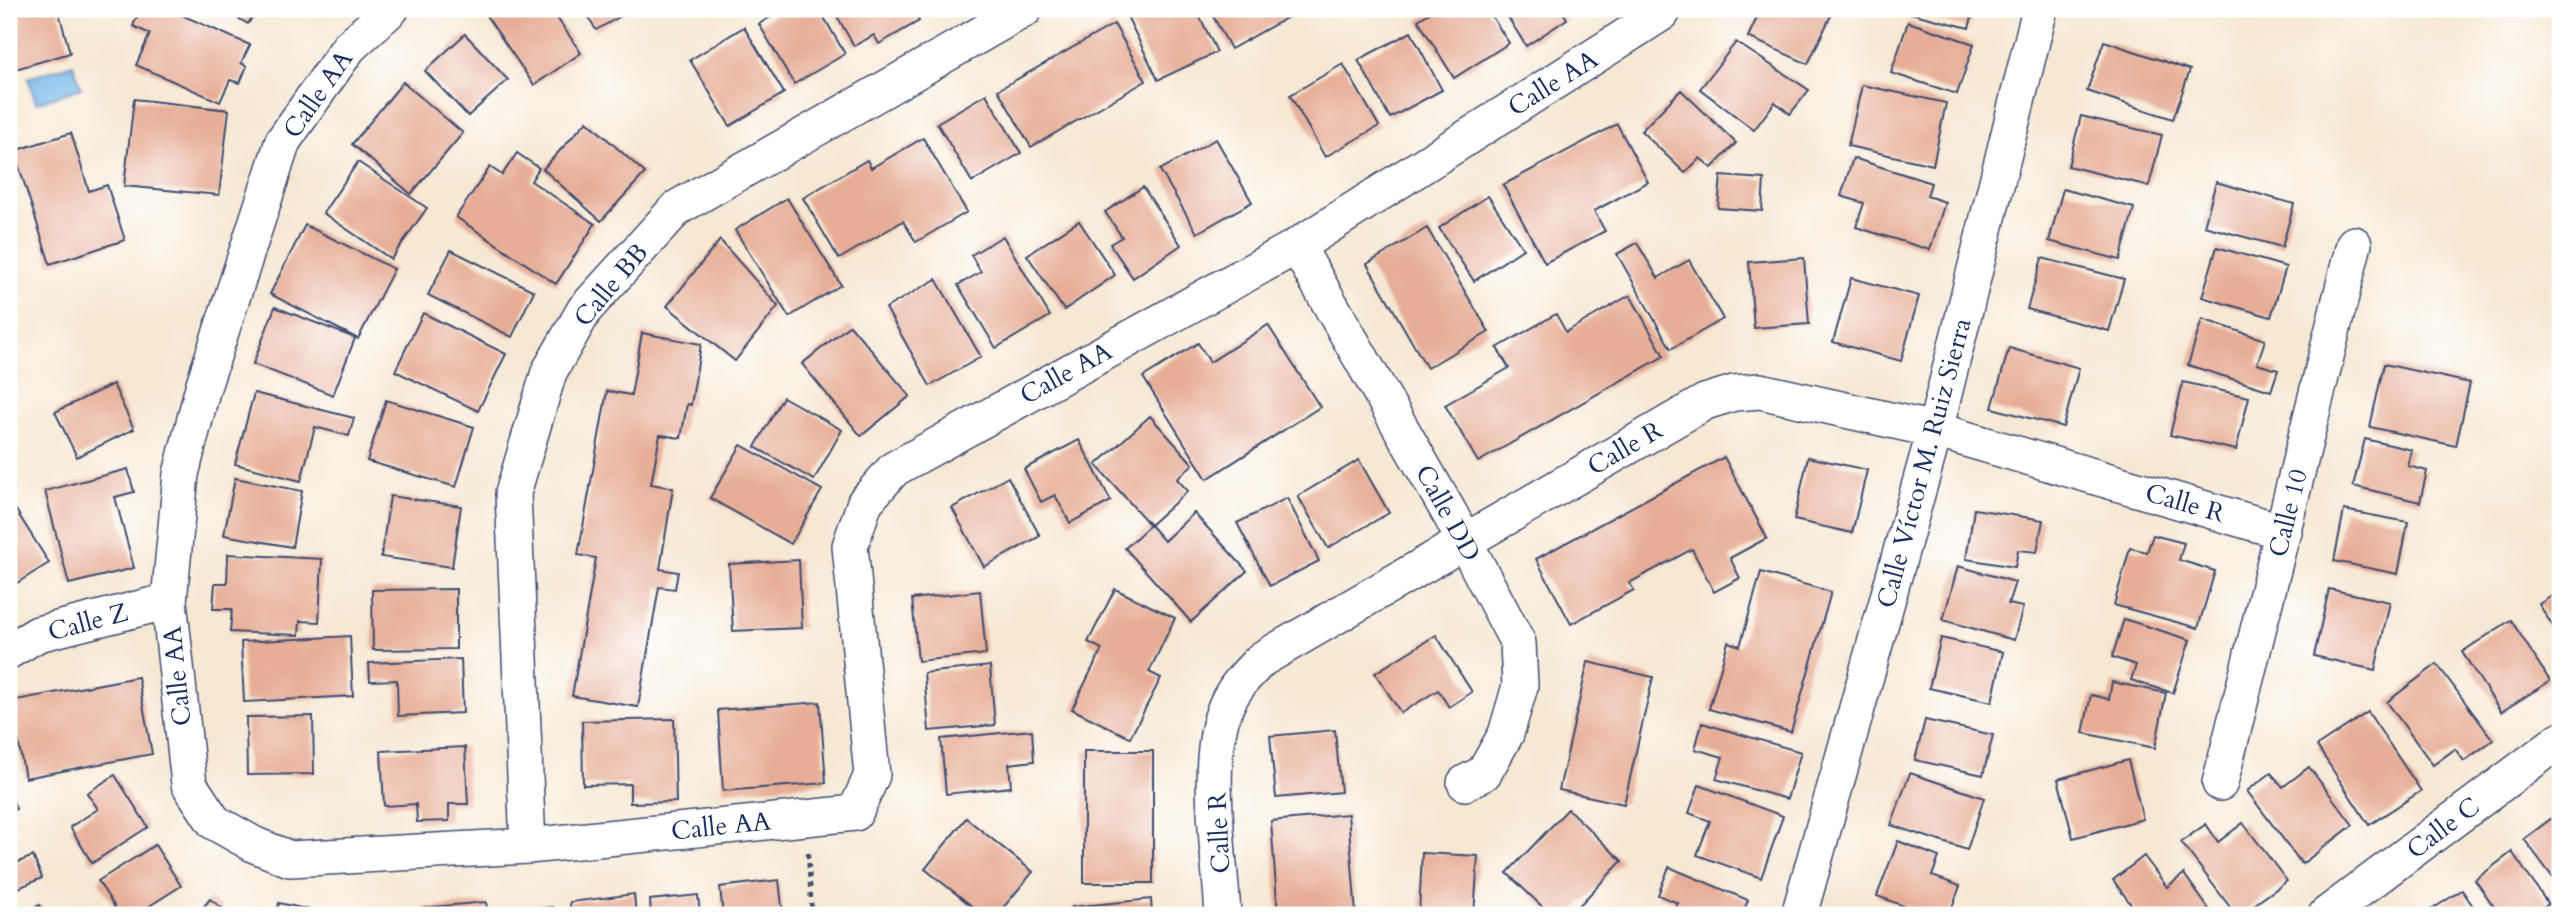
<svg xmlns="http://www.w3.org/2000/svg" width="2569" height="924" viewBox="0 0 2569 924" font-family="Cardo,serif">
<rect width="100%" height="100%" fill="#fff"/>
<filter id="ink" filterUnits="userSpaceOnUse"><feTurbulence type="fractalNoise" baseFrequency=".0143" numOctaves="2"/><feDisplacementMap in="SourceGraphic" scale="14" xChannelSelector="R" yChannelSelector="G"/><feConvolveMatrix kernelMatrix="1 2 1 2 8 2 1 2 1" color-interpolation-filters="sRGB"/></filter>
<filter id="wash" filterUnits="userSpaceOnUse"><feTurbulence type="fractalNoise" baseFrequency=".00686" numOctaves="4" result="noise"/><feDisplacementMap in="SourceGraphic" scale="28" xChannelSelector="R" yChannelSelector="G"/><feGaussianBlur stdDeviation="1.57" result="paint"/><feColorMatrix in="noise" values="0 0 0 0 0 0 0 0 0 0 0 0 0 0 0 0 0 1.4 0 .05"/><feComposite in="paint" operator="in"/></filter>
<g filter="url(#wash)">
<rect width="100%" height="100%" fill="#f6e8d3"/>
<polygon fill="#73b5e8" stroke="#4772a3" stroke-width="2" points="73,64 81,88 36,103 28,78"/>
<g id="blocks">
<g fill="#e7ad96">
<polygon points="9,9 58,9 70,53 9,71"/>
<polygon points="140,9 168,9 250,45 241,63 247,66 240,83 230,80 220,102 136,65 150,34 133,26"/>
<polygon points="222,9 257,9 248,24"/>
<polygon points="492,9 551,9 581,53 534,85 485,14"/>
<polygon points="584,9 633,9 596,30"/>
<polygon points="784,9 819,9 845,54 794,84 759,24"/>
<polygon points="833,9 913,9 919,21 879,44 874,35 854,46"/>
<polygon points="1142,9 1196,9 1217,52 1158,80 1127,16"/>
<polygon points="1209,9 1284,9 1288,17 1231,49"/>
<polygon points="1436,9 1487,9 1509,43 1454,78 1418,20"/>
<polygon points="1503,9 1561,9 1567,19 1526,46"/>
<polygon points="1761,9 1834,9 1808,64 1748,37"/>
<polygon points="1906,9 1974,9 1969,28 1906,12"/>
<polygon points="1908,22 1974,44 1957,94 1891,73"/>
<polygon points="1114,24 1146,81 1031,147 998,90"/>
<polygon points="744,27 784,93 730,126 690,60"/>
<polygon points="1411,32 1442,90 1390,118 1358,60"/>
<polygon points="465,34 508,80 468,116 425,71"/>
<polygon points="2104,41 2190,70 2173,119 2087,91"/>
<polygon points="1736,42 1809,90 1790,114 1775,102 1754,130 1700,89"/>
<polygon points="1343,64 1379,126 1325,157 1290,95"/>
<polygon points="403,82 463,133 411,194 352,144"/>
<polygon points="1862,85 1946,103 1933,165 1848,146"/>
<polygon points="1681,90 1736,143 1712,168 1700,158 1685,173 1641,131"/>
<polygon points="986,94 1021,153 972,182 937,123"/>
<polygon points="134,99 229,110 219,195 124,186"/>
<polygon points="2081,116 2162,135 2149,186 2068,166"/>
<polygon points="587,121 645,173 601,221 543,169"/>
<polygon points="1617,124 1648,182 1594,211 1605,231 1545,263 1503,185"/>
<polygon points="71,133 89,191 107,185 125,240 50,264 14,151"/>
<polygon points="923,138 967,212 916,242 903,221 839,259 803,198 867,160 871,168"/>
<polygon points="1216,139 1252,202 1197,233 1160,170"/>
<polygon points="517,153 539,168 531,181 595,224 556,284 456,217 490,167 502,175"/>
<polygon points="1853,158 1931,183 1927,196 1945,202 1930,250 1856,227 1864,203 1841,196"/>
<polygon points="358,162 427,208 391,259 323,213"/>
<polygon points="1721,176 1764,179 1762,211 1718,208"/>
<polygon points="2216,182 2294,204 2282,247 2204,226"/>
<polygon points="1143,187 1181,245 1133,278 1110,244 1122,237 1105,212"/>
<polygon points="2063,189 2134,208 2120,260 2049,241"/>
<polygon points="1488,196 1523,249 1474,281 1439,228"/>
<polygon points="787,198 841,285 789,317 735,230"/>
<polygon points="1079,221 1115,275 1064,310 1027,255"/>
<polygon points="305,225 394,269 358,339 270,294"/>
<polygon points="1427,228 1489,332 1427,368 1367,264"/>
<polygon points="1003,236 1050,316 996,348 958,285 981,272 971,255"/>
<polygon points="720,240 778,306 735,361 667,306"/>
<polygon points="1637,243 1658,278 1689,260 1723,319 1671,349 1617,254"/>
<polygon points="2217,247 2286,267 2271,317 2202,297"/>
<polygon points="451,250 534,291 512,337 428,295"/>
<polygon points="1804,258 1809,324 1754,328 1749,262"/>
<polygon points="2042,258 2124,279 2109,331 2027,309"/>
<polygon points="1851,278 1919,296 1901,361 1833,342"/>
<polygon points="936,279 981,357 930,386 886,308"/>
<polygon points="1630,295 1664,356 1478,462 1445,405 1509,368 1497,348 1556,314 1566,332"/>
<polygon points="275,307 355,338 333,395 253,364"/>
<polygon points="423,313 506,354 478,411 395,371"/>
<polygon points="2202,319 2265,340 2257,364 2278,370 2271,391 2188,365"/>
<polygon points="850,325 910,396 861,436 802,364"/>
<polygon points="1268,325 1320,407 1207,479 1143,377 1198,343 1210,362"/>
<polygon points="642,333 701,344 691,405 687,404 681,438 660,435 651,484 673,488 660,569 678,572 675,589 659,587 638,707 572,696 596,558 578,555 607,391 631,395"/>
<polygon points="2009,348 2079,368 2063,427 1992,408"/>
<polygon points="2384,364 2470,383 2456,446 2370,427"/>
<polygon points="2183,382 2249,397 2236,450 2170,435"/>
<polygon points="113,384 134,429 77,457 55,412"/>
<polygon points="254,393 354,418 349,436 315,427 301,481 235,464"/>
<polygon points="783,397 842,430 814,480 755,447"/>
<polygon points="386,400 474,427 456,487 367,461"/>
<polygon points="1150,416 1193,464 1177,479 1188,491 1150,525 1096,465"/>
<polygon points="2365,439 2412,450 2408,466 2427,471 2420,502 2353,486"/>
<polygon points="1079,440 1111,501 1070,523 1055,495 1041,502 1024,469"/>
<polygon points="741,445 822,490 791,544 710,498"/>
<polygon points="1724,457 1767,538 1730,558 1740,578 1714,592 1692,549 1629,583 1634,590 1571,624 1536,559"/>
<polygon points="1808,457 1867,470 1852,533 1794,520"/>
<polygon points="1359,460 1389,513 1328,548 1298,496"/>
<polygon points="128,469 134,492 115,497 134,568 69,584 45,491"/>
<polygon points="1008,477 1040,536 984,567 952,508"/>
<polygon points="235,478 302,491 292,547 224,535"/>
<polygon points="390,496 461,506 452,567 381,557"/>
<polygon points="1287,498 1319,561 1270,586 1237,523"/>
<polygon points="9,499 49,563 9,588"/>
<polygon points="1974,509 2043,520 2037,552 2018,550 2015,567 1966,559"/>
<polygon points="2344,510 2408,522 2398,574 2334,561"/>
<polygon points="1194,513 1247,571 1191,622 1125,548 1150,525 1164,541"/>
<polygon points="2153,535 2184,543 2179,560 2215,571 2198,628 2114,605 2130,548 2147,552"/>
<polygon points="228,554 322,559 319,622 300,621 299,635 230,632 232,609 213,609 215,583 227,583"/>
<polygon points="799,560 802,628 733,631 729,564"/>
<polygon points="1958,566 2015,582 2008,604 2023,607 2014,640 1943,620"/>
<polygon points="1761,572 1831,592 1791,732 1709,709 1728,642 1740,646"/>
<polygon points="456,589 456,649 373,650 372,590"/>
<polygon points="1115,589 1175,618 1149,672 1161,678 1130,738 1072,709 1102,649 1088,642"/>
<polygon points="2329,589 2390,602 2375,670 2314,656"/>
<polygon points="980,591 986,654 918,661 912,599"/>
<polygon points="2560,591 2560,638 2539,604"/>
<polygon points="2124,619 2190,640 2173,693 2131,680 2136,665 2112,657"/>
<polygon points="2511,620 2550,681 2501,712 2462,652"/>
<polygon points="1436,635 1472,692 1449,707 1438,690 1401,713 1375,673"/>
<polygon points="350,636 353,696 244,702 241,642"/>
<polygon points="1941,638 2003,652 1992,702 1929,688"/>
<polygon points="461,659 463,713 398,716 397,680 370,681 369,663"/>
<polygon points="1588,662 1653,677 1624,804 1559,790"/>
<polygon points="2437,664 2493,740 2464,761 2455,749 2433,765 2387,702"/>
<polygon points="990,666 995,725 929,731 924,673"/>
<polygon points="138,677 152,754 25,778 11,701"/>
<polygon points="2112,682 2166,693 2155,748 2083,733 2091,695 2109,699"/>
<polygon points="820,702 826,783 723,791 718,710"/>
<polygon points="2368,712 2421,791 2369,825 2317,746"/>
<polygon points="313,716 314,774 247,775 246,717"/>
<polygon points="674,719 676,802 630,803 630,784 583,785 582,721"/>
<polygon points="1925,720 1993,735 1983,775 1915,760"/>
<polygon points="1702,723 1801,752 1787,799 1716,779 1723,757 1695,749"/>
<polygon points="1032,730 1034,761 1009,764 1011,787 946,794 941,739"/>
<polygon points="1335,730 1341,792 1276,798 1270,736"/>
<polygon points="465,747 468,804 449,804 449,821 417,822 416,804 384,806 381,751"/>
<rect x="1084" y="751" width="69" height="132"/>
<polygon points="2128,760 2143,819 2073,838 2058,779"/>
<polygon points="2309,767 2353,825 2302,864 2247,791 2271,773 2283,787"/>
<polygon points="1910,773 1984,798 1967,850 1891,825"/>
<polygon points="115,775 148,827 92,863 70,827 98,809 87,793"/>
<polygon points="1699,785 1783,816 1761,878 1697,855 1710,821 1689,813"/>
<polygon points="9,790 16,809 9,812"/>
<polygon points="1568,809 1622,861 1570,915 1551,915 1507,873"/>
<polygon points="2560,812 2560,887 2524,839"/>
<polygon points="1348,814 1356,915 1278,915 1271,821"/>
<polygon points="966,818 1033,872 997,915 983,915 925,869"/>
<polygon points="2243,823 2287,881 2240,915 2236,915 2181,842 2206,824 2218,842"/>
<polygon points="1898,841 1939,857 1932,876 1960,886 1949,915 1928,915 1877,896"/>
<polygon points="155,845 181,886 135,915 120,915 98,881"/>
<polygon points="2512,852 2548,904 2532,915 2500,915 2475,880"/>
<polygon points="1422,853 1478,856 1474,915 1419,915"/>
<polygon points="33,856 42,878 9,892 9,866"/>
<polygon points="2144,856 2167,887 2184,874 2213,915 2139,915 2113,880"/>
<polygon points="1669,867 1748,900 1742,915 1672,915 1678,903 1658,895"/>
<polygon points="779,880 783,915 723,915 720,887"/>
<polygon points="2462,890 2479,915 2423,915"/>
<polygon points="634,894 636,915 571,915 570,902"/>
<polygon points="698,895 700,915 651,915 650,900"/>
<polygon points="210,899 231,915 197,915"/>
<polygon points="1151,899 1152,915 1073,915 1072,907"/>
<polygon points="486,902 488,915 423,915 422,908"/>
<polygon points="279,903 328,914 328,915 276,915"/>
<polygon points="40,905 44,915 14,915"/>
<polygon points="553,907 554,915 503,915 503,911"/>
</g>
</g>
</g>
<g filter="url(#ink)">
<use href="#blocks" fill-opacity="0" stroke="#3c4b70" stroke-width="2"/>
<g fill="none" stroke-linecap="round" stroke-linejoin="round">
<defs>
<g id="street">
<polyline points="391,9 349,47 283,141 203,387 181,474 169,601 189,784 214,822 255,845 290,859 528,846 855,813 872,775 850,546 865,502 894,469 1297,246 1662,13 1664,9"/>
<polyline points="1297,246 1451,516 1518,643 1520,686 1506,734 1484,773 1465,783"/>
<polyline points="9,651 38,634 169,601"/>
<polyline points="2220,783 2354,244"/>
<polyline points="528,846 513,493 549,372 585,309 677,208 1025,9"/>
<path d="M1223,915c-3,-60 -20,-155 3,-209 8,-19 22,-33 36,-47l443,-257 29,-9 26,-2 175,39 349,102"/>
<polyline points="1799,915 1935,430 2040,9"/>
<polyline points="2326,915 2560,740"/>
</g>
</defs>
<use href="#street" stroke="#3c4b70" stroke-width="38"/>
<polyline stroke="#3c4b70" stroke-width="4.5" stroke-dasharray="5 5" stroke-linecap="butt" points="808,853 812,915"/>
<use href="#street" stroke="#fff" stroke-width="35"/>
</g>
</g>
<g text-anchor="middle" dominant-baseline="central" stroke-width="6" stroke-linejoin="round" paint-order="stroke">
<g font-size="26" fill="#1b2f5e" stroke="#fff">
<text transform="translate(1553 83) rotate(-32)">Calle AA</text>
<text transform="translate(318 94) rotate(-55)">Calle AA</text>
<text transform="translate(611 285) rotate(-50)">Calle BB</text>
<text transform="translate(1066 373) rotate(-29)">Calle AA</text>
<text transform="translate(1625 448) rotate(-30)">Calle R</text>
<text transform="translate(1924 463) rotate(-75)">Calle Víctor M. Ruiz Sierra</text>
<text transform="translate(2185 503) rotate(16)">Calle R</text>
<text transform="translate(1448 513) rotate(61)">Calle DD</text>
<text transform="translate(2288 513) rotate(-76)">Calle 10</text>
<text transform="translate(88 622) rotate(-15)">Calle Z</text>
<text transform="translate(177 676) rotate(-96)">Calle AA</text>
<text transform="translate(721 826) rotate(-6)">Calle AA</text>
<text transform="translate(2443 828) rotate(-37)">Calle C</text>
<text transform="translate(1219 833) rotate(-93)">Calle R</text>
</g>
</g>
<rect width="2569" height="924" fill="none" stroke="#fff" stroke-width="35"/>
</svg>
